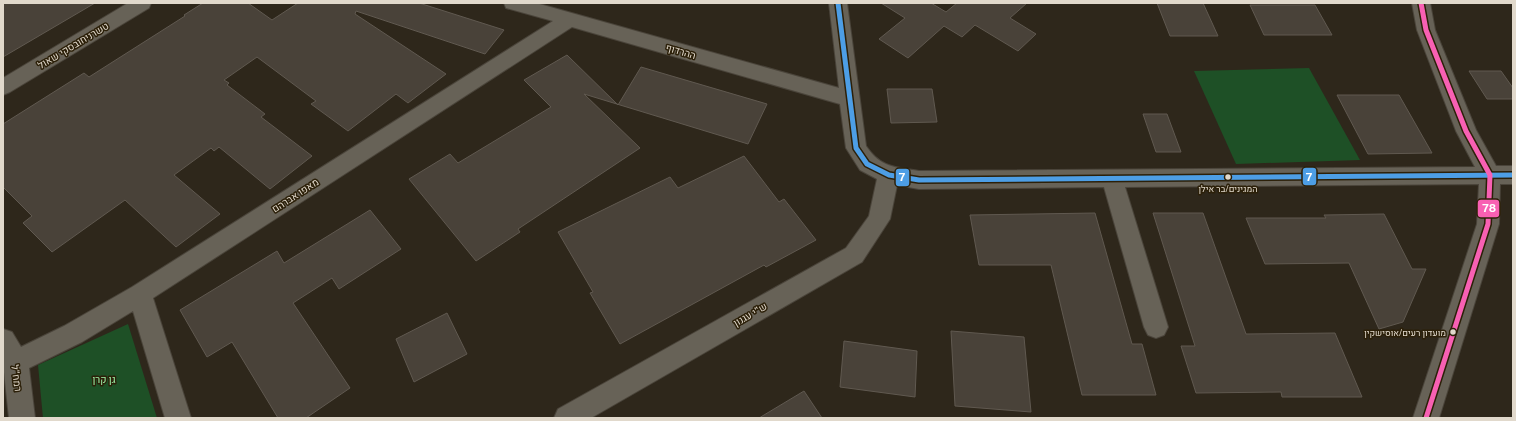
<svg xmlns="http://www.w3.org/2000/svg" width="1516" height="421" viewBox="0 0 1516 421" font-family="'Public Sans',Heebo,sans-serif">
<rect width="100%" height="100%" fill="#2e271b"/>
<g fill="#1e5026">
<polygon points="1309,68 1360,160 1236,164 1194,71"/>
<polygon points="128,324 157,418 43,418 38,365"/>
</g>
<g fill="#494239" stroke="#605950">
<polygon points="3,3 95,3 3,57"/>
<polygon points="203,3 248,3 272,20 298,3 419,3 504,30 485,54 356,11 355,14 446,74 408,103 396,94 348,131 311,104 316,101 257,57 224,80 229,83 227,85 265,114 261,117 312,156 270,189 219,147 214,151 211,148 174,175 220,214 176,247 125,200 52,252 23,223 32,216 3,187 3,124 84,73 89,77 185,16 184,15"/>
<polygon points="881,3 931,3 946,12 957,3 1027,3 1010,18 1036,34 1018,51 975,25 962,37 944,26 908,58 879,39 905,18"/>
<polygon points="1157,3 1203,3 1218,36 1170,36"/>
<polygon points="1250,5 1315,5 1332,35 1264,35"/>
<polygon points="567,55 618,105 641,67 767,104 748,144 584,94 640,148 518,229 520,232 476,261 409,179 450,154 458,163 551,107 524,80"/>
<polygon points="1469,71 1501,71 1513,88 1513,99 1487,99"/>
<polygon points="887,89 932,89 937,122 891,123"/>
<polygon points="1337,95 1399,95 1432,153 1368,154"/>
<polygon points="1143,114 1167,114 1181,152 1156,152"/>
<polygon points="744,156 779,202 784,199 816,240 766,267 764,265 620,344 590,293 593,292 558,232 670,177 678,188"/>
<polygon points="370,210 401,249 339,289 332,278 293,303 350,388 306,418 278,418 232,342 207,357 180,310 277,251 284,263"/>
<polygon points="1095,213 1132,344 1142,344 1156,395 1082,395 1051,265 979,265 970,215"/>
<polygon points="1153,213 1203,213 1246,334 1335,333 1362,397 1282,397 1281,392 1196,393 1181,346 1195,346"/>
<polygon points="1384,214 1412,269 1426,269 1403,322 1379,329 1349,263 1265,264 1246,218 1326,218 1324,215"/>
<polygon points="447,313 467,354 414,382 396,339"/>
<polygon points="951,331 1024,337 1031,412 955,406"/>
<polygon points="844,341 917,351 915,397 840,387"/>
<polygon points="804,391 822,418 759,418"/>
</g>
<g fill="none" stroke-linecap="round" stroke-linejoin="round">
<defs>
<g id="minor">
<polygon points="128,3 151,3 149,8 10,92 3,95 3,78"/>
<path d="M504,3h32l303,85 -10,-85h18l19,143c15,22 29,21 53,25l556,-4 -19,-36 -39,-101 -5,-27h18l5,27 41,100 20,36h17v18h-13l-1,40 -60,194h-26l64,-194 2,-40 -354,3 43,140 -4,8 -8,3 -8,-3 -4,-8 -40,-140 -185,2 -22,-4 -7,34 -28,43 -271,156h-37l4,-9 288,-161 23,-32 8,-37 -17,-9 -14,-22 -6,-44 -268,-77 -419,271 38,120h-26l-32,-107 -51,31 -53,26 6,50h-26l-6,-55v-34l9,3 9,15 43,-21 68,-39 421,-266 -47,-13z"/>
</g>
</defs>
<use href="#minor" stroke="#4a443a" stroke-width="2"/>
<use href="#minor" fill="#676257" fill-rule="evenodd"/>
<defs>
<polyline id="bus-1" points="838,3 856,148 867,164 889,175 919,180 1513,175"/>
<polyline id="bus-2" points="1421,3 1426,30 1466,131 1490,175 1488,224 1426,418"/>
</defs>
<use href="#bus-1" stroke="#2c2009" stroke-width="8"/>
<use href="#bus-2" stroke="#2c2009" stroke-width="8"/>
<use href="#bus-1" stroke="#4d9ee5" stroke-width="5"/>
<use href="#bus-2" stroke="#f860b3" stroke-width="5"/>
</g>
<g fill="#e1d9cc" stroke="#2c2009" stroke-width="1.5">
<circle cx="1228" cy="177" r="3.5"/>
<circle cx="1453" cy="332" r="3.5"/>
</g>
<g text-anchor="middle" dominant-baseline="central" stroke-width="3" stroke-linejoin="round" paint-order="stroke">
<g font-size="9" fill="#e1d9cc" stroke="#2c2009">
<text x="1228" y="188">המגינים/בר אילן</text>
<text x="1446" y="332" text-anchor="end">מועדון רעים/אוסישקין</text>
</g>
<g font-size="10" fill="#e1d9cc" stroke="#2c2009">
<text transform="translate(73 45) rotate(-31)">טשרניחובסקי שאול</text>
<text transform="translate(681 51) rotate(16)">ההרדוף</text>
<text transform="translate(295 195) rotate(-33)">מאפו אברהם</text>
<text transform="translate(750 314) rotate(-30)">ש"י עגנון</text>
<text transform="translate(17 378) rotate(82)">רמח"ל</text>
</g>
<g font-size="10" fill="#9ff6ab" stroke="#2c2009">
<text x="104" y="379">גן קרן</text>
</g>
</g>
<g stroke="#2c2009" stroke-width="1.5">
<rect x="1302" y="167" width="15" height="19" rx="4" fill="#4d9ee5"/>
<rect x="895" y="168" width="15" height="19" rx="4" fill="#4d9ee5"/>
<rect x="1477" y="199" width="23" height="19" rx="4" fill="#f860b3"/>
</g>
<g font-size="11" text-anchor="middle" font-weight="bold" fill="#fff">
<text x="1309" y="181">7</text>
<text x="902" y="181">7</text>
<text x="1489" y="212">78</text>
</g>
<rect width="1516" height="421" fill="none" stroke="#e1d9cc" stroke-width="8"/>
</svg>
